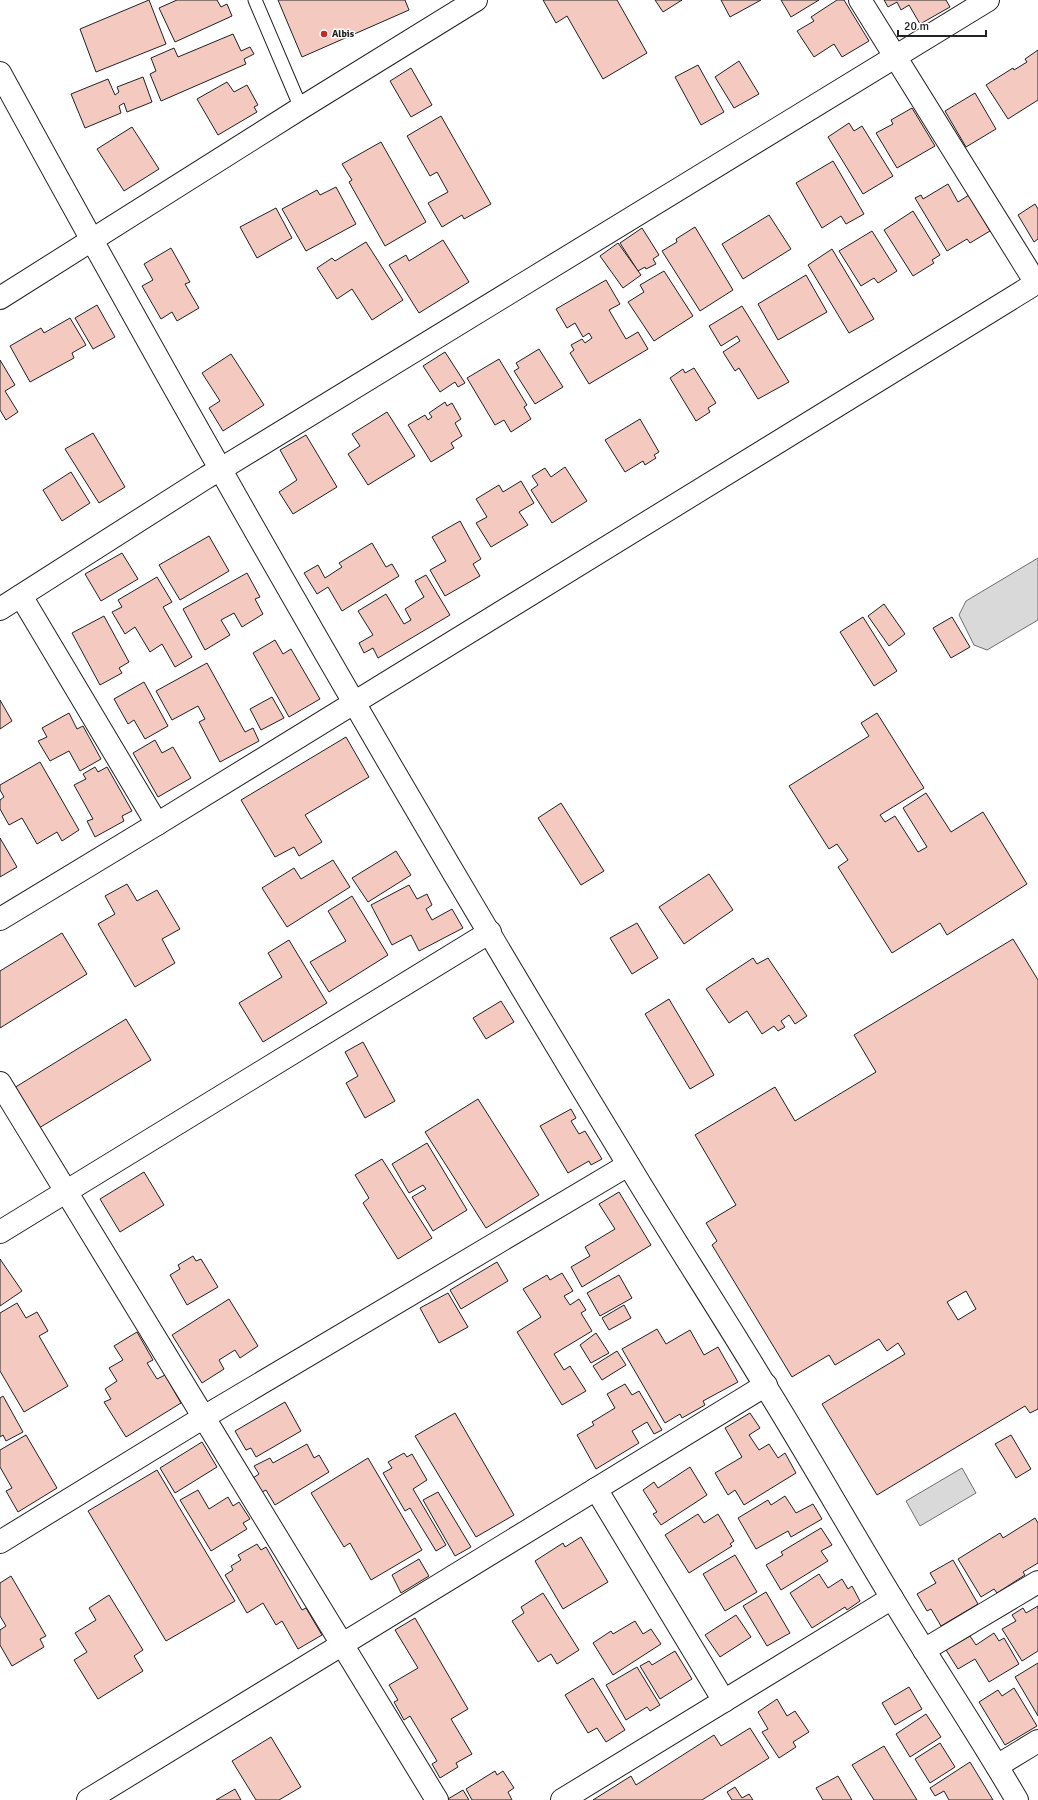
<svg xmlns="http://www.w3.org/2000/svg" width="1038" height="1800" viewBox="0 0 1038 1800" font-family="Signika,sans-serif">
<rect width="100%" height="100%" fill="#fff"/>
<g fill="#d9d9d9" stroke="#6f6f6f">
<polygon points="1038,558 1038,620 987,650 974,645 959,615 966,601"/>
<polygon points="962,1468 976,1493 920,1526 906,1501"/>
</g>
<g fill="#f3c9c0" stroke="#222" fill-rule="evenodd">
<polygon points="149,0 166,44 96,72 80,29"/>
<polygon points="177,0 217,0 221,7 227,4 232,16 175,42 159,8"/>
<polygon points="278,0 405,0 409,10 302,57"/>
<polygon points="543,0 617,0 647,53 603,79 567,16 556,23"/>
<polygon points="655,0 682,0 663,12"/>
<polygon points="721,0 761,0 730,17"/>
<polygon points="781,0 819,0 791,17"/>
<polygon points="837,0 844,0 869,41 842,57 834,44 814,57 797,31 814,21 811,17"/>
<polygon points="884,0 946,0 950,7 920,24 909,5 901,10 897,2 888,7"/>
<polygon points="233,34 241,51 250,47 254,54 244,59 246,64 161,101 150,74 156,71 151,58 174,48 178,57"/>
<polygon points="1038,50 1038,100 1008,119 986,85 1013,68 1014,70 1027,62 1025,59"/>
<polygon points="739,61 759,94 734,108 715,77"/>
<polygon points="698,65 724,112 701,125 675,77"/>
<polygon points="411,68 432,105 411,117 390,81"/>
<polygon points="143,77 152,102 127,112 124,103 119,106 121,113 85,128 71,94 108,79 115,95 119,92 117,87"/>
<polygon points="227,82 234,92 247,85 258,105 254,107 257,112 218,135 197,99"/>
<polygon points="975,93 996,129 966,147 945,111"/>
<polygon points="912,108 935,146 897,168 876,133 893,124 891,120"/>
<polygon points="441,116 491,204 464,219 462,215 442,227 428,203 448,192 437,172 430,176 407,136"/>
<polygon points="849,123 854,131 862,126 893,176 863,194 828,137"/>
<polygon points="132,127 159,169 124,191 97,149"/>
<polygon points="381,142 426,222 385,246 349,182 352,180 342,164"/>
<polygon points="833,161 864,214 846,224 841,216 822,228 796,183"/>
<polygon points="948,184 958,202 969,195 990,231 970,243 967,239 947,251 915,198 921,195 923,199"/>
<polygon points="336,187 356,224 306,251 282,209 317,190 320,195"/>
<polygon points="1035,204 1038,209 1038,239 1034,242 1018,215"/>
<polygon points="276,208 292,238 257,258 240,227"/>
<polygon points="913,211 940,255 932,260 934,263 913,276 884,230"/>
<polygon points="769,215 791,249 743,279 722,244"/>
<polygon points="695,227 733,290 700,311 662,251 677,242 676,239"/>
<polygon points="642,228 659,255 653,259 656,264 646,269 645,267 638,271 620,243"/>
<polygon points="872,231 897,271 878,283 874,278 861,286 839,251"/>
<polygon points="443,240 469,282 419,313 389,265 406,255 409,261"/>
<polygon points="366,242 403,300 372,320 352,289 337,299 317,268 332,258 335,261"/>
<polygon points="618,243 641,275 623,288 600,256"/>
<polygon points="171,248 190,282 185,284 199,308 177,321 172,312 161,319 142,286 153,280 144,264"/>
<polygon points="832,249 874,319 849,333 808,265"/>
<polygon points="664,271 693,316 654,341 628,302 644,292 640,285"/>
<polygon points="806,275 827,312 778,340 758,304"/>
<polygon points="606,280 620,304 609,310 626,339 638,332 648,349 589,384 570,353 574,350 571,345 582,339 585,343 592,338 589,333 583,337 575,323 567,328 556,309"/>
<polygon points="97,305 115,337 93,349 75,318"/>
<polygon points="742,306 789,382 758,399 739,368 735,371 723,352 740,341 737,336 721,346 709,326"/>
<polygon points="70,318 86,345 72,353 74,358 30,382 10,346 41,328 44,333"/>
<polygon points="539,349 563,387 535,404 514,371 519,368 516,363"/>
<polygon points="445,352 465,383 458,387 455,382 440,392 423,366"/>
<polygon points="231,354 264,405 223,431 209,408 220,401 202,373"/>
<polygon points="499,359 527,405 524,407 531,419 511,432 504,420 495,425 467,378"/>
<polygon points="0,360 15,385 5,391 18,412 6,420 0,410"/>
<polygon points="694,368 716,403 708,408 710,412 696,421 670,378 683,369 685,373"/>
<polygon points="445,402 447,406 452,403 461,419 455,423 462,436 451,443 454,448 431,462 408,425 425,415 428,420 432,417 429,413"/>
<polygon points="387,412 415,456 368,485 348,454 360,446 352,434"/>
<polygon points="640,419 659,452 654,455 656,458 645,465 643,461 625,472 605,440"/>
<polygon points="93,433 125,487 99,503 65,449"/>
<polygon points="306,435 337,487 293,514 279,492 297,480 280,450"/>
<polygon points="565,467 587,501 552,523 531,490 538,485 532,476 545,468 551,477"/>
<polygon points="71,472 90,503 62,521 43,490"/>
<polygon points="521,481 534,503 519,512 528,525 491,547 476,523 487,517 476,499 499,485 503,492"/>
<polygon points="460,521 481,559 473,564 480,576 445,596 430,570 446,561 432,537"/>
<polygon points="209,536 229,571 180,600 159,565"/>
<polygon points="372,543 386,567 392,564 399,576 342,611 328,587 317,594 304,573 318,565 325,578 342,567 339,563"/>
<polygon points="122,553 138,579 101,601 85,574"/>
<polygon points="247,573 260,597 255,599 263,614 242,627 234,613 221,620 230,635 205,650 183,609"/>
<polygon points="426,575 450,615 378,658 373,648 364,653 359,643 373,635 358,611 386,594 404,624 411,620 405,609 424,597 415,581"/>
<polygon points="157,577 172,602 163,607 192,657 175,667 162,644 150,652 135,627 125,634 112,612 122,607 118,600"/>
<polygon points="884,604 905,634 889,646 868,616"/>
<polygon points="104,616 129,662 119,668 122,673 100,685 72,633"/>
<polygon points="863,617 897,671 874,686 840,632"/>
<polygon points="952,617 970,647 951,658 933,628"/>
<polygon points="275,640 283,654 291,649 320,699 289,717 253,653"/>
<polygon points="207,663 245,732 253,728 259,741 220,762 199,722 205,719 198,706 172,720 156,691"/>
<polygon points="144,682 168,726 145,739 134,720 128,724 114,699"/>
<polygon points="272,697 284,718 261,730 250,709"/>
<polygon points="0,700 12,721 0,729"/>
<polygon points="69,713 77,729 83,726 101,759 80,771 69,751 50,761 38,741 47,737 42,728"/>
<polygon points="877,713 924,788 880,815 885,822 895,816 918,852 927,847 903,808 926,793 951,832 983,812 1027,884 947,935 940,923 892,953 838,867 848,860 837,844 829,849 789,786 869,736 861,723"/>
<polygon points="346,737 369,777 305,815 322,842 299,856 294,847 275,857 241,800"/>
<polygon points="155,740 162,753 173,747 191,778 158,797 133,753"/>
<polygon points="40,762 79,830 62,841 57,832 37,844 22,818 9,825 0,809 0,800 4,797 0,790 0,785"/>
<polygon points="95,767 98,772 107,767 132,811 122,816 124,821 95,837 87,821 93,819 74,785 86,779 83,774"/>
<polygon points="561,803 604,871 581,885 538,818"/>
<polygon points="0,838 17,867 0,877"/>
<polygon points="396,851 411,875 368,902 352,878"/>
<polygon points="333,860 350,887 287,927 262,888 294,868 301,879"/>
<polygon points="709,874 733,910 684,944 659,907"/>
<polygon points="127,884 137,901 157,890 180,929 162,939 175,963 135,987 98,924 115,914 105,896"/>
<polygon points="409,885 417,899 427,894 432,905 426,909 432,920 452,909 463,928 419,951 411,935 392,945 371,905"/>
<polygon points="352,896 388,955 329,992 310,962 346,941 328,911"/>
<polygon points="637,923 658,958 632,974 610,938"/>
<polygon points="62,933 87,974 0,1028 0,971"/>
<path d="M1013,939l25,41v429l-8,4 -5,-7 -148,89 -55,-91 83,-50 -7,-11 -11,8 -8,-12 -44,26 -6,-10 -37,22 -80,-132 5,-4 -11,-18 30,-18 -41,-70 80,-48 20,34 81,-49 -22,-37zM966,1291l10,18 -18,11 -11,-18z"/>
<polygon points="289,940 327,1003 263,1042 239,1003 282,977 268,953"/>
<polygon points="753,958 757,964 768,958 807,1016 795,1024 789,1015 781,1021 785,1027 778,1031 774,1026 762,1034 747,1011 729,1023 706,989"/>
<polygon points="669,999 714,1075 690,1089 645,1014"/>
<polygon points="501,1001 514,1022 486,1039 473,1018"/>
<polygon points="126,1019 151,1060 39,1128 14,1088"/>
<polygon points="363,1042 395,1101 365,1118 346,1083 358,1076 345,1052"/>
<polygon points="478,1099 539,1195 486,1228 425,1132"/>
<polygon points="571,1109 576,1118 571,1121 579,1134 585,1131 602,1159 591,1165 589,1161 568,1173 540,1126"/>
<polygon points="427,1143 467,1210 433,1231 412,1197 426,1189 423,1185 409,1193 392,1164"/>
<polygon points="382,1159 432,1238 398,1259 363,1203 369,1198 355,1175"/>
<polygon points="144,1172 164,1205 120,1232 100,1199"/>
<polygon points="619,1192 651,1245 582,1287 571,1267 590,1256 585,1247 615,1229 599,1204"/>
<polygon points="193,1256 196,1261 201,1259 218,1287 187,1305 170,1275 180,1269 178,1265"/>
<polygon points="0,1259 22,1291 0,1306"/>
<polygon points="497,1262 508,1281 461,1309 450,1290"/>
<polygon points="562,1273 573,1291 564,1296 570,1305 579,1299 586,1310 581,1313 592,1331 554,1354 564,1370 570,1366 586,1391 562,1405 517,1332 541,1317 523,1289 547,1275 550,1280"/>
<polygon points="619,1275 632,1298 600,1316 587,1293"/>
<polygon points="448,1293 468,1327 439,1343 420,1308"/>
<polygon points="229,1299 258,1346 240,1358 235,1350 219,1360 224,1369 202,1383 172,1335"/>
<polygon points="17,1303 26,1318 37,1312 48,1331 39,1336 68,1386 24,1412 0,1371 0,1313"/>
<polygon points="624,1305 631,1318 609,1330 602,1318"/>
<polygon points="657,1329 666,1344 690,1330 704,1355 718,1347 738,1382 703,1401 705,1405 682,1418 680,1414 665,1423 622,1349"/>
<polygon points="137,1332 153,1360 147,1363 157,1379 165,1375 181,1403 126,1437 104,1402 111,1399 105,1389 117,1381 109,1368 123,1360 114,1346"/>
<polygon points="596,1333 609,1353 591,1363 580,1345"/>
<polygon points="617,1351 626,1365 602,1380 593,1366"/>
<polygon points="625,1384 632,1395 639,1391 662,1430 654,1434 647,1422 632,1431 639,1443 596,1469 577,1435 594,1425 592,1422 615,1408 607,1394"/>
<polygon points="3,1396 23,1432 6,1441 3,1435 0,1437 0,1398"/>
<polygon points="285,1402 301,1431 256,1457 251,1448 246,1450 235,1431"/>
<polygon points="455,1413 514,1515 476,1537 415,1436"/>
<polygon points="750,1413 760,1428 749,1435 759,1450 769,1444 778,1458 785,1453 796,1473 744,1505 735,1490 728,1495 715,1473 742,1457 725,1428"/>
<polygon points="26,1435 57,1488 18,1512 6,1491 12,1488 0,1467 0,1450"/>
<polygon points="1011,1435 1031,1469 1016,1478 995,1444"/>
<polygon points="202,1442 217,1467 175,1493 160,1468"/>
<polygon points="307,1444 314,1458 319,1455 329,1472 275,1505 266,1490 262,1492 253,1478 259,1474 254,1466 270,1458 273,1463"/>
<polygon points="404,1453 407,1457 412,1454 427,1480 413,1489 446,1545 436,1551 410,1508 405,1511 383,1473 392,1468 388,1462"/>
<polygon points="368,1458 422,1550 371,1580 350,1543 344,1547 311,1493"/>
<polygon points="690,1467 707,1495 661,1525 653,1514 657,1512 643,1490 654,1482 658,1488"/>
<polygon points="157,1470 235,1601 166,1641 88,1511"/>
<polygon points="198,1490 209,1509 228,1497 233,1506 239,1502 250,1519 243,1523 247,1529 211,1551 180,1500"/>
<polygon points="438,1492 471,1547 455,1556 423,1500"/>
<polygon points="785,1496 796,1513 813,1504 822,1519 791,1537 788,1531 756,1549 738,1518 768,1500 771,1505"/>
<polygon points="698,1514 704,1523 718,1514 734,1541 730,1544 732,1546 689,1573 665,1535"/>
<polygon points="1035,1518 1038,1523 1038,1563 1023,1572 1025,1575 997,1593 994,1589 981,1597 958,1559 1000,1533 1003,1538"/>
<polygon points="821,1528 832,1545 821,1551 828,1561 781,1590 766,1565 783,1555 781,1552"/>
<polygon points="581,1537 608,1582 563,1609 535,1561 563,1543 565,1547"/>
<polygon points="257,1544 261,1550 266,1547 302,1610 306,1608 322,1635 298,1649 282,1621 276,1625 263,1603 247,1613 225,1575 233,1570 231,1566 241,1560 238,1555"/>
<polygon points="735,1555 757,1592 725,1611 703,1574"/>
<polygon points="419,1559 429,1576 401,1593 392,1575"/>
<polygon points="953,1560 978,1604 941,1626 931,1609 927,1611 917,1594 936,1583 930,1573"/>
<polygon points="819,1574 828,1588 842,1579 848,1589 852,1586 860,1601 847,1610 845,1607 812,1628 790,1593"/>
<polygon points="11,1576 46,1636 40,1639 44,1647 12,1666 0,1645 0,1630 6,1626 0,1616 0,1583"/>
<polygon points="766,1592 790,1633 767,1646 743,1606"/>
<polygon points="543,1593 579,1650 557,1664 551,1654 538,1662 512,1621 524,1613 521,1607"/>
<polygon points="109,1595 143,1650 134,1656 143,1671 98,1699 74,1660 87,1652 75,1633 96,1620 89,1608"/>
<polygon points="1038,1606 1038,1651 1022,1661 1002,1629 1016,1621 1012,1615 1023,1608 1026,1613"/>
<polygon points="736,1615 751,1637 720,1657 705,1635"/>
<polygon points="415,1618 468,1709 451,1719 472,1754 456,1763 458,1767 440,1778 432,1764 437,1761 410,1716 404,1720 394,1702 398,1700 389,1685 418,1668 395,1630"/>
<polygon points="635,1621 643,1634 651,1629 661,1644 613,1675 593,1643 611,1631 613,1634"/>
<polygon points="994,1633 999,1641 1004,1638 1019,1664 989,1682 975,1659 958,1669 946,1650 970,1636 976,1645"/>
<polygon points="675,1651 692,1679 660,1699 640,1666 649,1661 652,1665"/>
<polygon points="1038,1663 1038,1716 1015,1677"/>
<polygon points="637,1667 660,1705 650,1711 647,1707 626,1720 606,1685"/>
<polygon points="593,1678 625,1730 606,1742 597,1728 588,1733 565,1695"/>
<polygon points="909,1687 922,1709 895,1725 882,1703"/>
<polygon points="1014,1688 1037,1726 1005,1745 979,1702 998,1690 1002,1696"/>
<polygon points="777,1699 787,1716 795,1711 809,1732 793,1742 796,1747 779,1758 762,1732 768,1729 758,1712"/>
<polygon points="926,1714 941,1737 910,1757 896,1734"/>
<polygon points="750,1728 769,1758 702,1800 593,1800 631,1776 636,1785 714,1735 721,1746"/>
<polygon points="271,1737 301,1787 279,1800 256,1800 232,1761"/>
<polygon points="940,1743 955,1767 930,1783 915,1759"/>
<polygon points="884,1746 917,1800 874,1800 852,1765"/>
<polygon points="970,1762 993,1800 949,1800 944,1791 935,1796 930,1788"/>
<polygon points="495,1771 497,1775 503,1771 514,1788 508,1792 512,1800 472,1800 466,1789"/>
<polygon points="838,1776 852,1800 823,1800 816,1788"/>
<polygon points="735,1787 742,1798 749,1794 753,1800 732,1800 727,1792"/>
<polygon points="235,1789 241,1800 216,1800"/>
<polygon points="463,1790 469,1800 449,1800 448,1799"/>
</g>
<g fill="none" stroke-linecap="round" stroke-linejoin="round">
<defs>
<polyline id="lane" points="255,0 301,108"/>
<g id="street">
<polyline points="860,0 1036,283"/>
<polyline points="0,298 301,108 476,0"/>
<polyline points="21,596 157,824"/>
<polyline points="0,609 207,477 221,469 988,0"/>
<polyline points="0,919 157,824 1038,282"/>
<polyline points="0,1083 437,1800"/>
<polyline points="0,1232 490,932"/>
<polyline points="596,1489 724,1701"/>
<polyline points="0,1542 204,1417 628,1165"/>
<polyline points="924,1650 1038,1582"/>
<polyline points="997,1766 1038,1741"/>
<polyline points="88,1800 766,1385"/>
<polyline points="562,1800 892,1598"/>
</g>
<path id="secondary" d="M0,73c201,368 410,733 628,1091 45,75 93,148 138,223 44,71 85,144 129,216 40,66 83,130 122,197"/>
</defs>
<use href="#lane" stroke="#222" stroke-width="15"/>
<use href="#street" stroke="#222" stroke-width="24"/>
<use href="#secondary" stroke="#222" stroke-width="24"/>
<use href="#lane" stroke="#fff" stroke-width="13"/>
<use href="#street" stroke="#fff" stroke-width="22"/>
<use href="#secondary" stroke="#fff" stroke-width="22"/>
</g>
<circle fill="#c62828" stroke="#fff" stroke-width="1.5" cx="324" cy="34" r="4"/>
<g text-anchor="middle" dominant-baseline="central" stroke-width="3" stroke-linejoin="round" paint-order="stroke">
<g font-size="10" font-weight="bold" fill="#222" stroke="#fff" text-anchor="start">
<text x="332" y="34">Albis</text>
</g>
</g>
<path d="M898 30v6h88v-6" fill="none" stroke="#222222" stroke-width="2"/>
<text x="904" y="30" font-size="12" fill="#222222" stroke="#ffffff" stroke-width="3" paint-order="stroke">20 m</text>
</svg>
